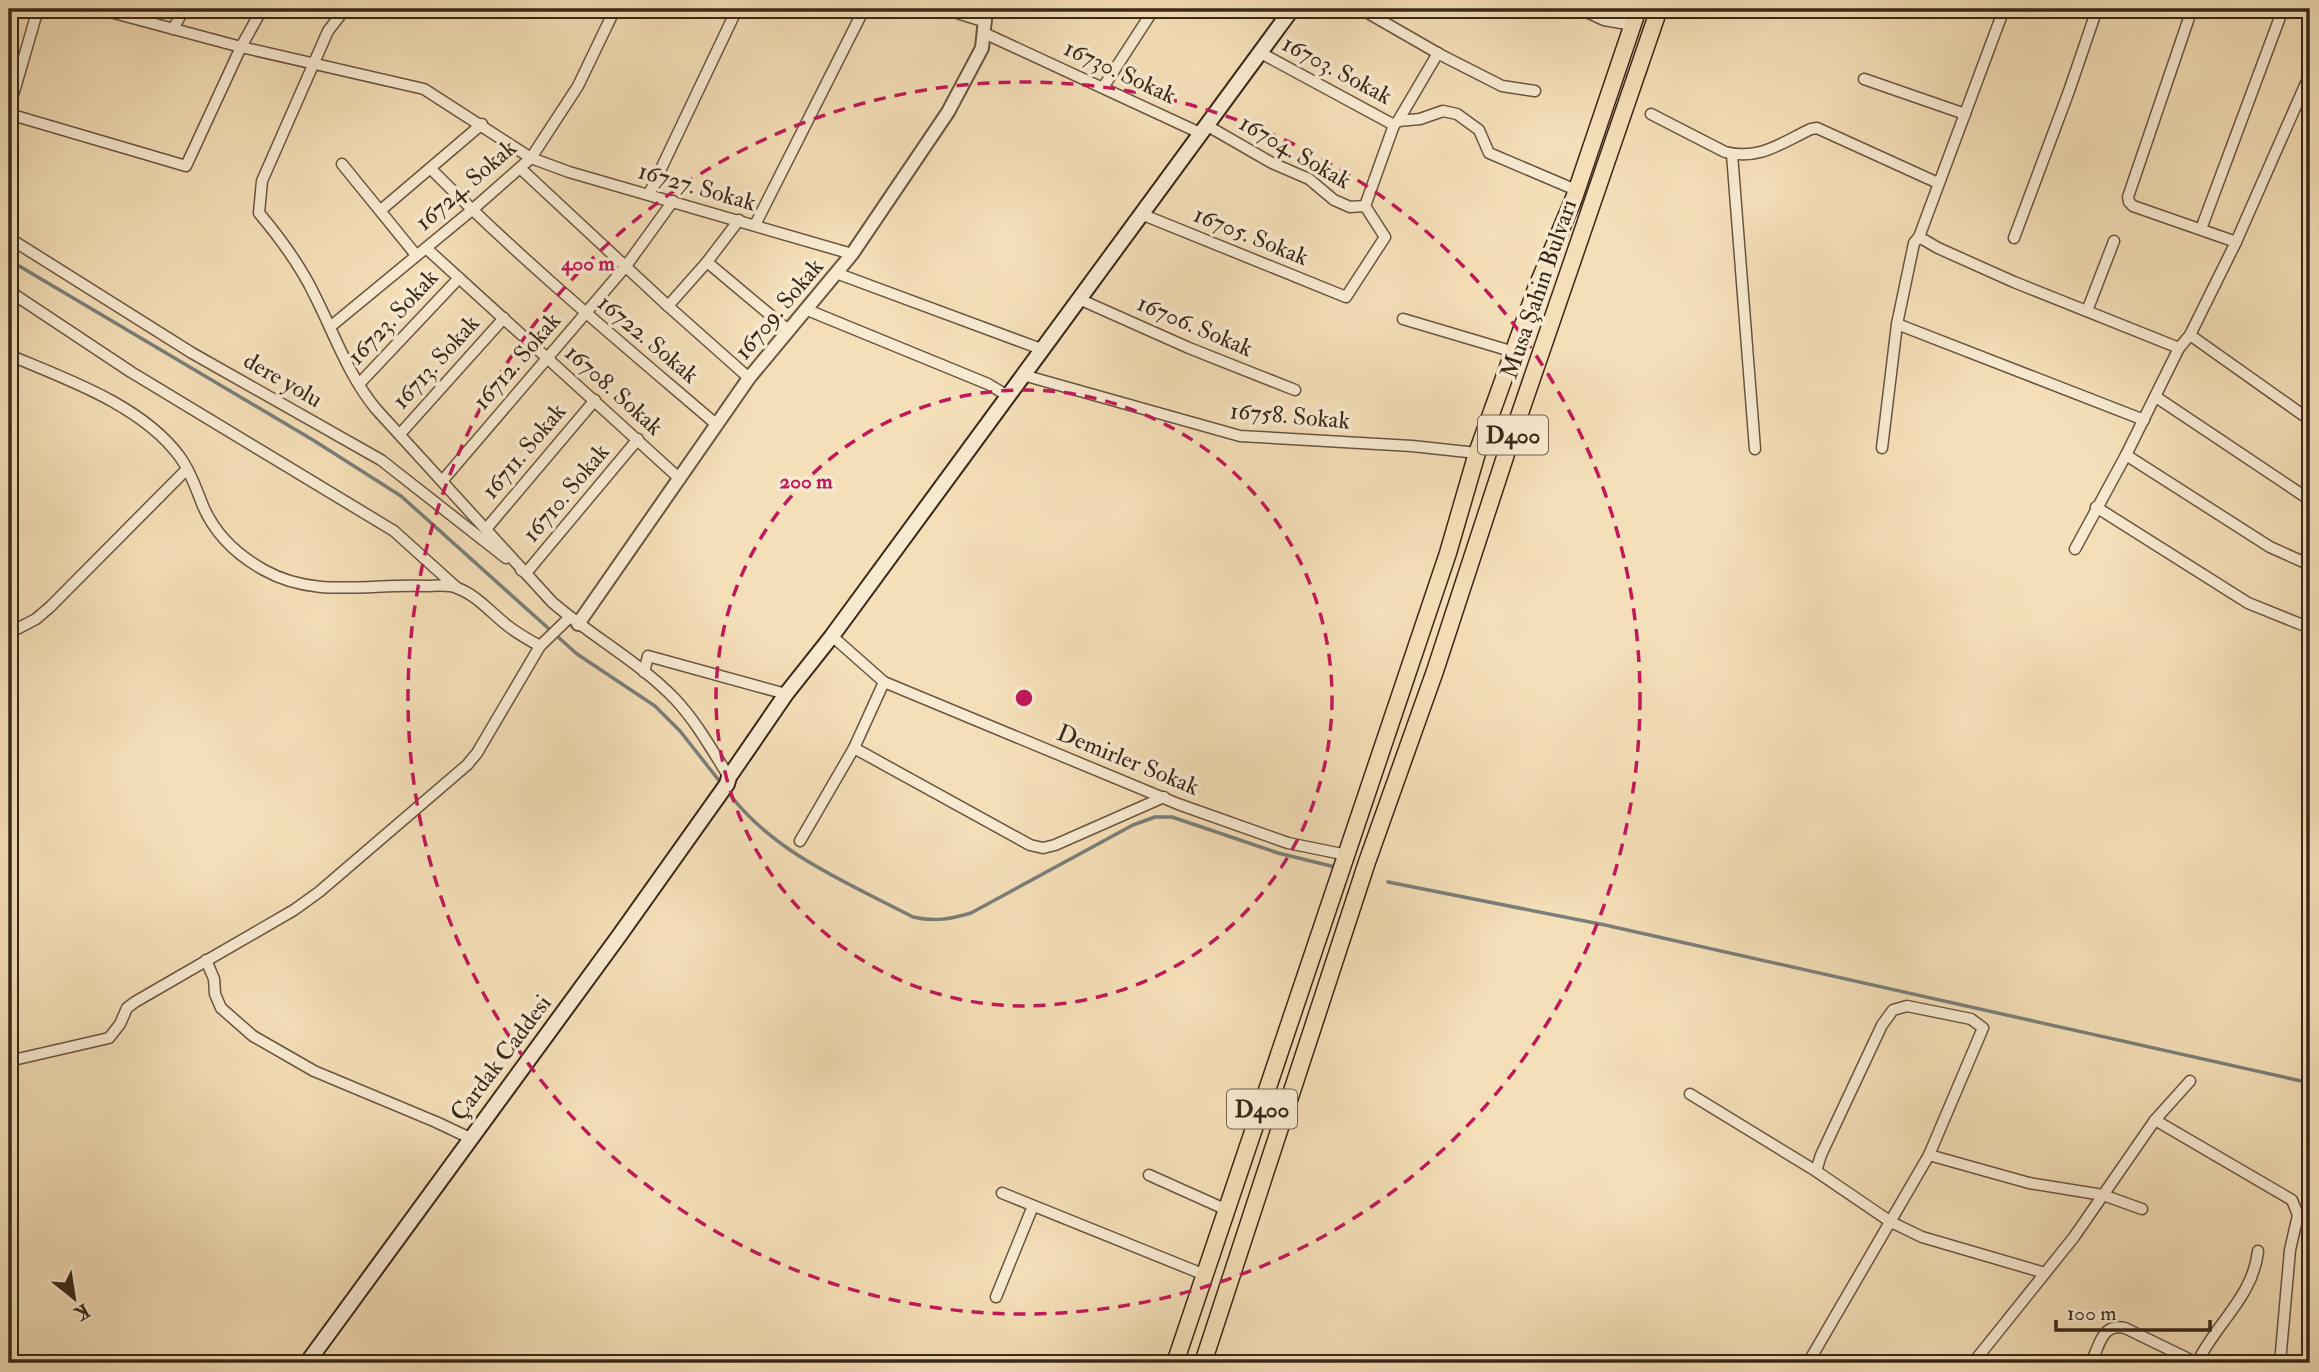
<svg xmlns="http://www.w3.org/2000/svg" width="2319" height="1372" viewBox="0 0 2319 1372" font-family="'IM FELL Double Pica',serif">
<rect width="100%" height="100%" fill="#f5dfb8"/>
<filter id="stains"><feTurbulence type="fractalNoise" baseFrequency=".00286" numOctaves="4"/><feColorMatrix values="0 0 0 0 .2 0 0 0 0 .09 0 0 0 0 .02 0 0 0 .5 -.17"/></filter>
<radialGradient id="worn" r=".72"><stop offset=".6" stop-color="#630" stop-opacity="0"/><stop offset="1" stop-color="#630" stop-opacity=".3"/></radialGradient>
<g fill="none" stroke-linecap="round" stroke-linejoin="round">
<g stroke="#797f7a" stroke-width="3.5">
<polyline points="9,260 313,440 401,496 577,654 655,706 680,731 721,783"/>
<path d="M728,792c45,61 120,91 185,125 21,5 38,2 58,-4l162,-88 22,-8h17l106,36 57,14"/>
<polyline points="1388,882 1605,925 2310,1083"/>
</g>
<defs>
<g id="minor">
<polyline points="99,9 241,47 424,89 531,158 569,172 852,254"/>
<path d="M345,9l-17,22 -66,150 -3,32c21,25 41,52 55,81 20,39 34,81 62,115l176,193c39,34 86,59 122,96 22,23 38,52 55,79"/>
<polyline points="944,9 986,22"/>
<polyline points="1361,9 1441,55 1502,86 1535,91"/>
<polyline points="1580,9 1604,20 1633,25"/>
<polyline points="2192,9 2128,197 2129,202 2133,206 2236,242"/>
<polyline points="173,29 184,9"/>
<polyline points="984,33 1200,133"/>
<polyline points="1259,52 1394,125"/>
<polyline points="1864,79 1965,114"/>
<polyline points="1104,86 1152,12 1161,9"/>
<polyline points="9,109 38,9"/>
<polyline points="9,114 186,166 241,47 262,9"/>
<path d="M1651,114l74,38c34,9 56,-9 86,-23l6,-1 121,55"/>
<polyline points="1398,121 1420,119 1443,111 1457,114 1479,130 1489,153 1576,190"/>
<polyline points="1206,125 1272,163 1309,179 1334,200 1350,207 1365,206"/>
<polyline points="1732,154 1755,449"/>
<polyline points="342,164 416,255"/>
<path d="M431,169c90,91 189,173 286,256"/>
<polyline points="521,169 668,306 749,378"/>
<polyline points="649,194 737,9"/>
<polyline points="381,210 482,124"/>
<polyline points="1141,214 1346,297 1385,237 1365,206 1394,125 1398,121 1438,53"/>
<polyline points="755,225 864,9"/>
<polyline points="2201,229 2283,9"/>
<polyline points="1919,237 1938,248 2014,282 2179,348"/>
<polyline points="9,238 192,353 381,460 506,558"/>
<polyline points="2014,238 2069,91 2097,9"/>
<polyline points="426,248 680,479"/>
<polyline points="707,262 787,329"/>
<polyline points="836,273 1041,349"/>
<polyline points="9,291 131,372 394,531 456,587"/>
<polyline points="1079,299 1189,348 1295,390"/>
<polyline points="668,306 707,262 739,220"/>
<polyline points="805,309 988,384 1008,396"/>
<polyline points="2087,311 2114,241"/>
<polyline points="1403,319 1514,352"/>
<polyline points="1897,324 2144,420"/>
<polyline points="330,327 472,210 531,158 578,86 615,9"/>
<polyline points="2190,335 2310,420"/>
<path d="M9,355c57,24 133,50 171,102 11,15 16,32 23,49 12,28 34,49 61,64 51,29 107,13 162,16 9,0 23,-2 31,2 20,7 35,26 51,38 10,8 21,14 32,20"/>
<polyline points="1023,375 1240,436 1412,446 1477,453"/>
<polyline points="359,384 459,278"/>
<polyline points="2156,397 2310,500"/>
<polyline points="400,434 504,318"/>
<polyline points="1882,448 1897,324 1914,243 1919,237 2004,9"/>
<polyline points="2126,455 2270,547 2310,565"/>
<polyline points="443,480 626,266 673,201"/>
<polyline points="2096,507 2248,603 2310,628"/>
<polyline points="486,529 595,400"/>
<polyline points="2075,549 2126,455 2179,348 2190,335 2236,242 2310,74"/>
<polyline points="521,570 526,573 638,439"/>
<polyline points="9,633 36,619 50,607 187,469"/>
<polyline points="832,636 884,682 1178,804 1288,843 1347,855"/>
<polyline points="644,672 648,656 786,694"/>
<polyline points="854,748 1030,845 1043,848 1055,845 1164,797"/>
<polyline points="800,841 854,748 884,682"/>
<polyline points="206,960 214,979 215,994 221,1008 253,1036 314,1071 436,1122 470,1138"/>
<polyline points="9,1061 109,1038 120,1024 127,1008 135,1002 294,910 319,892 467,765 477,753 540,646 570,617"/>
<polyline points="1690,1094 1816,1171 1891,1222 1922,1237 2045,1273"/>
<polyline points="2155,1120 2292,1200 2298,1215 2290,1250 2280,1363"/>
<polyline points="1929,1155 2029,1183 2103,1195 2142,1209"/>
<polyline points="1149,1175 1227,1210"/>
<polyline points="1002,1193 1205,1275"/>
<polyline points="996,1297 1033,1206"/>
<polyline points="1808,1363 1929,1155 1983,1028 1971,1019 1907,1006 1893,1010 1882,1025 1821,1155 1816,1171"/>
<polyline points="1973,1363 2074,1237 2155,1120 2190,1081"/>
<path d="M2091,1363c9,-19 11,-40 34,-35l72,35"/>
<path d="M2197,1363c19,-40 56,-66 61,-112"/>
</g>
<polyline id="tertiary" points="578,624 749,378 852,254 948,112 982,48 986,9"/>
<polyline id="secondary" points="307,1363 619,936 727,784 729,777 786,694 832,636 1292,9"/>
<g id="trunk">
<polyline points="1175,1363 1448,553 1477,453 1536,289 1574,198 1638,9"/>
<polyline points="1203,1363 1367,862 1435,671 1506,454 1659,9"/>
</g>
</defs>
<use href="#minor" stroke="#695541" stroke-width="13"/>
<use href="#tertiary" stroke="#695541" stroke-width="16"/>
<use href="#secondary" stroke="#3a2719" stroke-width="18"/>
<use href="#trunk" stroke="#3a2719" stroke-width="19"/>
<use href="#minor" stroke="#f8ead1" stroke-width="10"/>
<use href="#tertiary" stroke="#f8ead1" stroke-width="12"/>
<use href="#secondary" stroke="#f8ead1" stroke-width="14"/>
<use href="#trunk" stroke="#f5dfb8" stroke-width="16"/>
</g>
<g fill="none" stroke="#c2185b" stroke-width="3.5" stroke-dasharray="12 9">
<circle cx="1024" cy="698" r="308"/>
<circle cx="1024" cy="698" r="616"/>
</g>
<g text-anchor="middle" dominant-baseline="central" stroke-width="7" stroke-linejoin="round" paint-order="stroke">
<g fill="#f8ead1" stroke="#736250" stroke-width="2">
<rect x="1478" y="415.5" width="70" height="39" rx="5"/>
<rect x="1227" y="1089.5" width="70" height="39" rx="5"/>
</g>
<g font-size="23" font-weight="bold" fill="#3a2719">
<text x="1513" y="435">D400</text>
<text x="1262" y="1109">D400</text>
</g>
<g font-size="24" fill="#3a2719" stroke="#f8ead1">
<text transform="translate(1337 70) rotate(28)">16703. Sokak</text>
<text transform="translate(1120 72) rotate(25)">16730. Sokak</text>
<text transform="translate(1295 152) rotate(30)">16704. Sokak</text>
<text transform="translate(466 185) rotate(-41)">16724. Sokak</text>
<text transform="translate(697 187) rotate(16)">16727. Sokak</text>
<text transform="translate(1251 236) rotate(22)">16705. Sokak</text>
<text transform="translate(1539 289) rotate(-71)">Musa Şahin Bulvarı</text>
<text transform="translate(779 309) rotate(-50)">16709. Sokak</text>
<text transform="translate(393 317) rotate(-47)">16723. Sokak</text>
<text transform="translate(1195 326) rotate(23)">16706. Sokak</text>
<text transform="translate(648 339) rotate(40)">16722. Sokak</text>
<text transform="translate(517 361) rotate(-49)">16712. Sokak</text>
<text transform="translate(436 362) rotate(-48)">16713. Sokak</text>
<text transform="translate(283 380) rotate(30)">dere yolu</text>
<text transform="translate(614 390) rotate(42)">16708. Sokak</text>
<text transform="translate(1290 416) rotate(5)">16758. Sokak</text>
<text transform="translate(524 451) rotate(-50)">16711. Sokak</text>
<text transform="translate(566 493) rotate(-50)">16710. Sokak</text>
<text transform="translate(1128 760) rotate(22)">Demirler Sokak</text>
<text transform="translate(501 1058) rotate(-53)">Çardak Caddesi</text>
</g>
</g>
<circle cx="1024" cy="698" r="10" fill="#c2185b" stroke="#f8ead1" stroke-width="3.5"/>
<g font-size="21" text-anchor="middle" font-weight="bold" fill="#c2185b" stroke="#f8ead1" stroke-width="7" stroke-linejoin="round" paint-order="stroke">
<text x="588" y="270">400 m</text>
<text x="806" y="488">200 m</text>
</g>
<rect width="2319" height="1372" fill="none" stroke="#f5dfb8" stroke-width="35"/>
<rect x="10" y="10" width="2298" height="1351" fill="none" stroke="#3a2719" stroke-width="3.5"/>
<rect x="18" y="18" width="2284" height="1337" fill="none" stroke="#3a2719" stroke-width="2"/>
<g transform="translate(74 1298) rotate(150)" stroke="#f8ead1" stroke-width="5" paint-order="stroke">
<path d="M0-5L12 26L0 18L-12 26Z" fill="#3a2719"/>
<text y="-10" font-size="19" font-weight="bold" text-anchor="middle" fill="#3a2719">K</text>
</g>
<path d="M2056 1320v10h154v-10" fill="none" stroke="#3a2719" stroke-width="3.5"/>
<text x="2067" y="1320" font-size="21" fill="#3a2719" stroke="#f8ead1" stroke-width="5" paint-order="stroke">100 m</text>
<rect width="100%" height="100%" filter="url(#stains)"/>
<rect width="100%" height="100%" fill="url(#worn)"/>
</svg>
